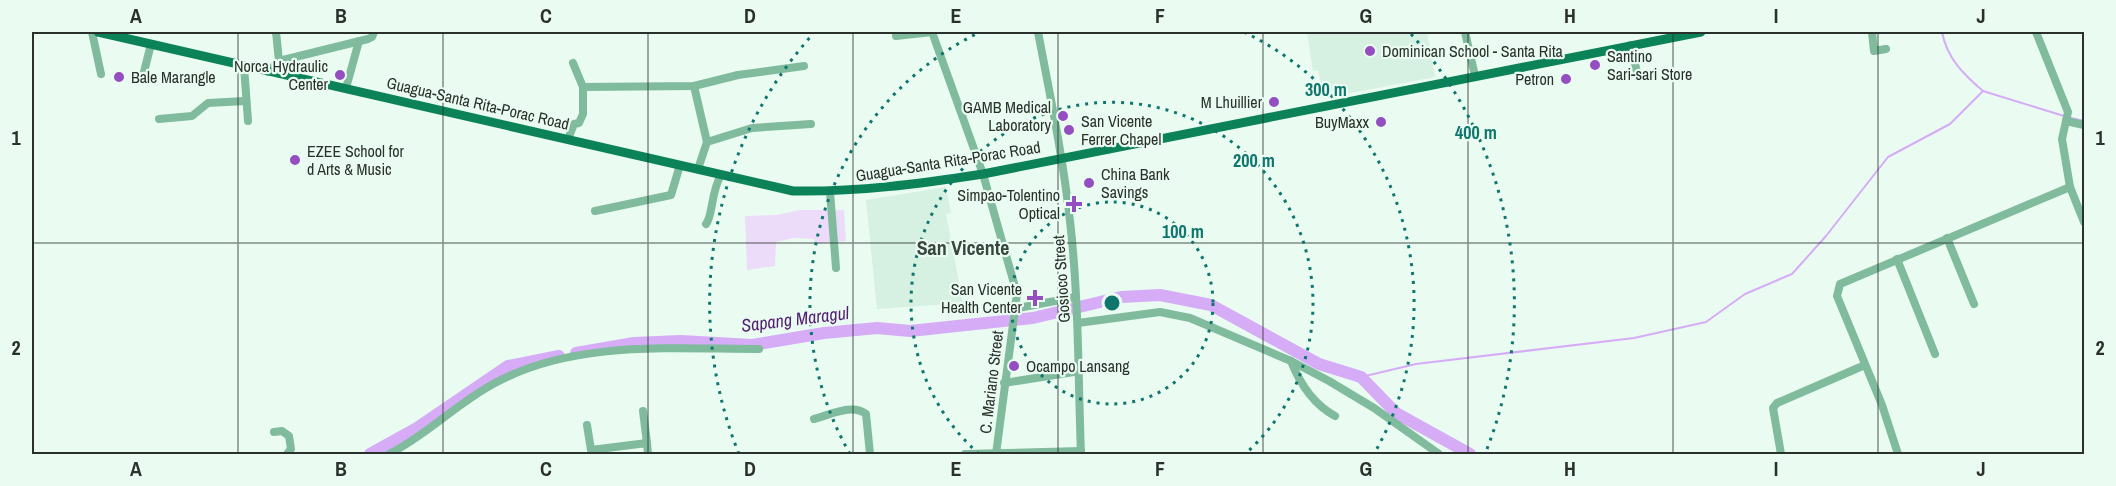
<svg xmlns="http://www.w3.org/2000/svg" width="2116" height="486" viewBox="0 0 2116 486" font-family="'Archivo Narrow',sans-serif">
<rect width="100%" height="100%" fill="#eafbf1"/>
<g fill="#d6f0e2">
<polygon points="1307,32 1427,32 1435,77 1324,98 1318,70 1313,71"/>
<polygon points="946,187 951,213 946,214 963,303 877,309 866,200"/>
</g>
<polygon fill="#ecdcf9" points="800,210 844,210 846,241 815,244 814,239 794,238 776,242 775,266 747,270 745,216 777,215"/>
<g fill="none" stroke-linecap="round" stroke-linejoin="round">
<g stroke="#d6acf7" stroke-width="2">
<path d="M1942,32c5,26 21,42 41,59"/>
<polyline points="2071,118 2084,121"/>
<polyline points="1361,377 1416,364 1634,338 1706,322 1745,294 1792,274 1826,236 1888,157 1950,124 1983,91 2064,116"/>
</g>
<g stroke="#d6acf7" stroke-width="12">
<polyline points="576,353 634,343 681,341 752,345 824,333 877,328 910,331 1033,318 1121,297 1160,295 1211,305 1319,364 1361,377 1396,413 1470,454"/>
<polyline points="370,454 417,428 508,366 559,356"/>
</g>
<g stroke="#7fbb9c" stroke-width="8">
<polyline points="92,32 101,74"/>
<polyline points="276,32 279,61"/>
<polyline points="932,32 983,174 1017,294 996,454"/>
<path d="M1038,32c12,63 25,125 32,189 9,78 8,156 11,233"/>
<polyline points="1465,32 1475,76"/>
<polyline points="1872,32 1874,51 1886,49"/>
<polyline points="2036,32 2068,112 2062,139 2070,187 2084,222"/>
<polyline points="896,36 932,32"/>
<polyline points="1631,45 1638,77"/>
<polyline points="573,63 583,87"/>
<polyline points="244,66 248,121"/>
<polyline points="268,72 279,61 368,39 372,37 374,32"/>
<polyline points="142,80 151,44"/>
<polyline points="694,86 707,142 698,169"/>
<polyline points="346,88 359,41"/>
<polyline points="159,119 192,116 208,103 245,101"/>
<polyline points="2066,121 2084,125"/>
<polyline points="568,139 574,124 579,123 583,114 583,87 694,86 738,75 804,66"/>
<polyline points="707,142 752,128 811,124"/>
<polyline points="830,192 836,268"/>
<polyline points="595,211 671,195 680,165"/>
<path d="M706,224c7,-8 5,-33 15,-49"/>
<polyline points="1947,238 1974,304"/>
<polyline points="1897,259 1935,354"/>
<polyline points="1013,309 1076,297"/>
<polyline points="1078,323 1160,312 1190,318 1291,361 1329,381 1374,408 1439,454"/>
<path d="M1291,361c9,23 22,43 44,55"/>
<polyline points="1004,383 1080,371"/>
<polyline points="643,411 647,443"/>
<path d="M814,419c16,-4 38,-16 52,-5l4,40"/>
<polyline points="587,425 591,450 647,443 648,454"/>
<polyline points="274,432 282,431 289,436 291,449 287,454"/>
<path d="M389,454c38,-19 68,-51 106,-71 79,-43 177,-34 264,-34"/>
<polyline points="965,454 1081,451"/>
<polyline points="1781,454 1773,408 1777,403 1865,365"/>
<polyline points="1898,454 1882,405 1837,296 1840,284 2070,187"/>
</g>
<path stroke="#0c8258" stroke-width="9" d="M98,32l695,159c66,1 125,-7 190,-17l718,-142"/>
</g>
<path fill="none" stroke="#2a312d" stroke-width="1.5" stroke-opacity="0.55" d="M238,32v422M443,32v422M648,32v422M853,32v422M1058,32v422M1263,32v422M1468,32v422M1673,32v422M1878,32v422M32,243h2052"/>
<g fill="none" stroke="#0f766e" stroke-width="3" stroke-dasharray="3 6">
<circle cx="1112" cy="303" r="101"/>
<path d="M979 454A201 201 0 1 1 1245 454"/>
<path d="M850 454A302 302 0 0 1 980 32M1244 32A302 302 0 0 1 1374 454"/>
<path d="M739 454A402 402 0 0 1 813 34M1411 34A402 402 0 0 1 1485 454"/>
</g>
<g fill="#944ec1" stroke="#eafbf1" stroke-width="2">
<circle cx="1370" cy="51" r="6"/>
<circle cx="1595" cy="65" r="6"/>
<circle cx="340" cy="75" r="6"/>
<circle cx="119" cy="77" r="6"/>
<circle cx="1566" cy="79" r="6"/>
<circle cx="1274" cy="102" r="6"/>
<circle cx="1063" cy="116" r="6"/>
<circle cx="1381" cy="122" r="6"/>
<circle cx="1069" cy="130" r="6"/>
<circle cx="295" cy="160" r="6"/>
<circle cx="1089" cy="183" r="6"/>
<path d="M1071 195h6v6h6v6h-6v6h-6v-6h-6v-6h6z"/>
<path d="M1032 289h6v6h6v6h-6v6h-6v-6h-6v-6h6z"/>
<circle cx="1014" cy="366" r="6"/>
</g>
<g text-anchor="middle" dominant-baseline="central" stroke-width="4.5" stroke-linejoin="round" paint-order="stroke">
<g font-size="16" fill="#2a312d" stroke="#eafbf1" text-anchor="start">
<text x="1382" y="51">Dominican School - Santa Rita</text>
<text x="1607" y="56">Santino<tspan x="1607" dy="18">Sari-sari Store</tspan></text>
<text x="328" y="66" text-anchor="end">Norca Hydraulic<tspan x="328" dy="18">Center</tspan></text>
<text x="131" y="77">Bale Marangle</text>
<text x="1554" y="79" text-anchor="end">Petron</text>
<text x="1262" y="102" text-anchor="end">M Lhuillier</text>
<text x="1051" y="107" text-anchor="end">GAMB Medical<tspan x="1051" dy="18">Laboratory</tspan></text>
<text x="1081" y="121">San Vicente<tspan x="1081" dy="18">Ferrer Chapel</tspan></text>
<text x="1369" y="122" text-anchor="end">BuyMaxx</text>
<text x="307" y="151">EZEE School for<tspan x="307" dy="18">d Arts &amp; Music</tspan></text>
<text x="1101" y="174">China Bank<tspan x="1101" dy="18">Savings</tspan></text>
<text x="1060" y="195" text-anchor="end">Simpao-Tolentino<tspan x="1060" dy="18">Optical</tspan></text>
<text x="1022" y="289" text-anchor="end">San Vicente<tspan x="1022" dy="18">Health Center</tspan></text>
<text x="1026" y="366">Ocampo Lansang</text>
</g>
<g font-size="16" fill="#2a312d" stroke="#eafbf1">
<text transform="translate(478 103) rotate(13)">Guagua-Santa Rita-Porac Road</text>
<text transform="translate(948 161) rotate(-9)">Guagua-Santa Rita-Porac Road</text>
<text transform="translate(1061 279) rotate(-94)">Gosioco Street</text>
<text transform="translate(991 382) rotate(-83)">C. Mariano Street</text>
</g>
<g font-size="18" font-style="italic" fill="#531e73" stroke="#eafbf1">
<text transform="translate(795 319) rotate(-7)">Sapang Maragul</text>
</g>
<g font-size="20" font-weight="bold" fill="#38463e" stroke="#eafbf1">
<text x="963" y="247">San Vicente</text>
</g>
</g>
<circle cx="1112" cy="303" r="9" fill="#0f766e" stroke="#eafbf1" stroke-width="3"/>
<g font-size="18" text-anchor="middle" font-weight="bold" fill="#0f766e" stroke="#eafbf1" stroke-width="4.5" stroke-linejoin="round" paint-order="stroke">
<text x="1326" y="96">300 m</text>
<text x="1476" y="139">400 m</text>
<text x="1254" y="167">200 m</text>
<text x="1183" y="238">100 m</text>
</g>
<rect width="2116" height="486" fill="none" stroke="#eafbf1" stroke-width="66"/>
<rect x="33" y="33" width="2050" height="420" fill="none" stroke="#2a312d" stroke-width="2"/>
<g font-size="20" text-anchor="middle" font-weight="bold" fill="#2a312d">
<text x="136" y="23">A</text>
<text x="341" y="23">B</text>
<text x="546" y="23">C</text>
<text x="750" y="23">D</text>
<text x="956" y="23">E</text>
<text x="1160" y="23">F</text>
<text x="1366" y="23">G</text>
<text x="1570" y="23">H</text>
<text x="1776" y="23">I</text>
<text x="1981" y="23">J</text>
<text x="16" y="145">1</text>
<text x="2100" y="145">1</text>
<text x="16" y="355">2</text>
<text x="2100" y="355">2</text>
<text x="136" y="476">A</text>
<text x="341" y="476">B</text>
<text x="546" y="476">C</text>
<text x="750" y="476">D</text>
<text x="956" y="476">E</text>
<text x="1160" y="476">F</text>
<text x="1366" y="476">G</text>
<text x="1570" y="476">H</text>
<text x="1776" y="476">I</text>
<text x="1981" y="476">J</text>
</g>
</svg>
